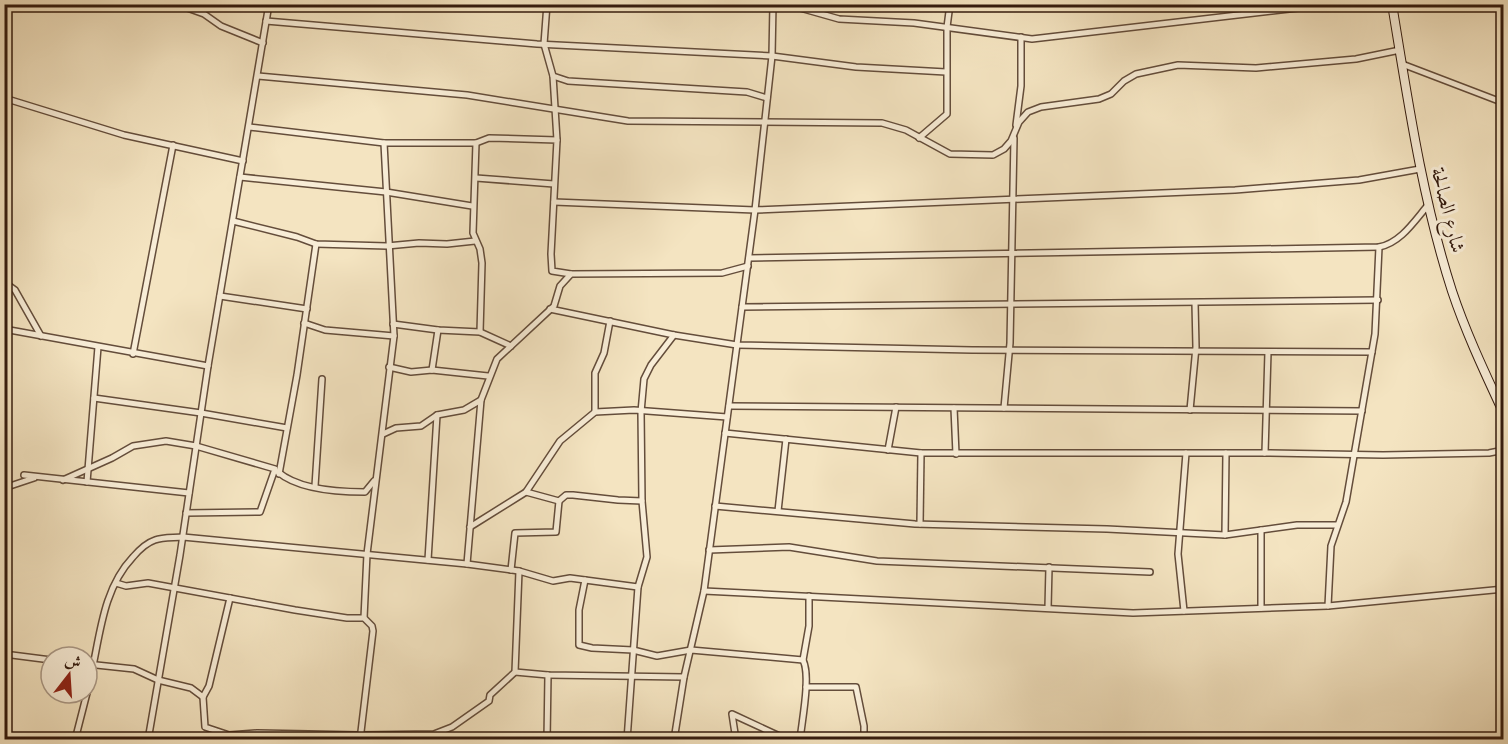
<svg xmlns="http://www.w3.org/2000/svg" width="1508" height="744" viewBox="0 0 1508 744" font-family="Cardo,Amiri,serif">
<rect width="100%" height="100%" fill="#f4e4c1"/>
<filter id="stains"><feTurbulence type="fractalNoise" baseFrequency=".00333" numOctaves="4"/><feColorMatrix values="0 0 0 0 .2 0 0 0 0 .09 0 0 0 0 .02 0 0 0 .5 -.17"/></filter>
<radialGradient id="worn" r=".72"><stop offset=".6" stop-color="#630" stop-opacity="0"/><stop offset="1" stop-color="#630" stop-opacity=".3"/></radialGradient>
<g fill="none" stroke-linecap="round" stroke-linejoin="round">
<defs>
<g id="street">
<polyline points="176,4 204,14 221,26 263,43"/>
<polyline points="547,4 544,44 553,76 568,81 747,92 767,98"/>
<polyline points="786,4 839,19 914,23 1032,39 1333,4"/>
<polyline points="266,21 537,44 772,56 856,67 946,72"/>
<polyline points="1402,64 1504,103"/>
<polyline points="258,76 467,95 628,121 882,123 906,130 950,154 993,155 1004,149 1011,141 1019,122 1028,112 1041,107 1099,99 1111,94 1124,81 1136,74 1178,65 1256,68 1356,59 1400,50"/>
<polyline points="553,76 557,140"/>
<polyline points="4,98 124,135 243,161"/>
<polyline points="1016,125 1021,86 1021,37"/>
<polyline points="249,127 384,143 476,143 489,138 557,140 551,254 552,271 571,274"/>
<polyline points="919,138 947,114 947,27 950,4"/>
<polyline points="476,143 473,233 480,249 482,263 480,332"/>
<polyline points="240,177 386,192 472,206"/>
<polyline points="476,178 554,184"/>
<polyline points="554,202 755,210 1235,190 1359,180 1420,169"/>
<polyline points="233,221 297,237 316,244 387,246 419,243 447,244 475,241"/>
<path d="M749,258l630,-11c22,-4 36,-27 50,-43"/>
<polyline points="4,282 15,290 41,336"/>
<polyline points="220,296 307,309"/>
<polyline points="742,307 1378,300"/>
<polyline points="550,309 674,335 737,345 972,350 1372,352"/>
<polyline points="304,323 325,330 394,336"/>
<polyline points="393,324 438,330 480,332 511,346"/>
<polyline points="4,329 208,366"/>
<polyline points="133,354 173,145"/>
<polyline points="389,367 411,372 432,370 488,376"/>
<polyline points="432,370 438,330"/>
<polyline points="94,398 201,413 287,428"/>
<polyline points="729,406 1362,411"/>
<polyline points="954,408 956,454"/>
<polyline points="1004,408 1010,343 1014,138"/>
<polyline points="1190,410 1196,347 1195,303"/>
<polyline points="595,412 595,373 604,353 610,321"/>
<polyline points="725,433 921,453 1265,453 1383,455 1489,453 1504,450"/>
<polyline points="383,434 396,428 421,426 437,415 464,410 481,400 497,359 554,306 560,286 571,274 722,273 748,266"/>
<polyline points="888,450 896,407"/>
<polyline points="1265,453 1268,352"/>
<path d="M278,472c21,18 60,20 87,20l9,-11"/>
<polyline points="279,474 297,375 316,244"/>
<polyline points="24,475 189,493"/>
<polyline points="63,480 112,458 133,446 166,441 196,446 275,469 260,512 186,513"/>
<polyline points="87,482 98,347"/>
<polyline points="315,486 322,379"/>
<polyline points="4,488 34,478"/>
<polyline points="559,501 566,495 573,495 618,500 642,501"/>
<polyline points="715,506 915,524 1107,529 1225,535 1297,525 1337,525"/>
<polyline points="778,511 786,439"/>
<polyline points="920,524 921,453"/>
<polyline points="470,527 526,492 560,441 595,412 634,410 727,417"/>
<polyline points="1261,530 1261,608"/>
<polyline points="1225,535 1226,453"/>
<polyline points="709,550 789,547 877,561 1150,572"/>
<polyline points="428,560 437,415"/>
<polyline points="467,564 481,400"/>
<polyline points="511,570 515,533 556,532 559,501 526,492"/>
<polyline points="585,580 579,610 579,645 592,648 633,650 657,656 691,650 803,660"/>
<polyline points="116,583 126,586 148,583 295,610 347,618 364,618 372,626 373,631 360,740"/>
<polyline points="704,591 1133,613 1328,606 1504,589"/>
<polyline points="230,598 209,686 203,697 205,727 229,735 257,733 360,735 434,734 452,727 489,701 490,695 515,672 519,571"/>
<polyline points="1328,606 1331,546 1346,502 1375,334 1379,247"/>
<polyline points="1048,608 1049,567"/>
<polyline points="1184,611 1178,554 1186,453"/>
<polyline points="364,618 367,554 394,336 384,143"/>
<polyline points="4,654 51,660"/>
<polyline points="87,664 134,669 158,680 191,688 203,697"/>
<polyline points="515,672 548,675 684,677"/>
<polyline points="806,687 856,687 864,726 864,740"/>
<path d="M87,692c13,-46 12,-99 46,-135 6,-7 13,-14 22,-17 8,-3 19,-2 28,-3l284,27 52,7 34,10 17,-3 68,9"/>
<polyline points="905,738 905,740"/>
<polyline points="75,740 87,693"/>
<polyline points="148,740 180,555 208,366 269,4"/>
<polyline points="547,740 548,675"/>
<polyline points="627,740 638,587 647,557 642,501 641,412 644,379 651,365 674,335"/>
<polyline points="674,740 684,677 704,591 755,210 772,56 773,4"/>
<polyline points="736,740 732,714 788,740"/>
<path d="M800,740c2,-20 11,-64 3,-80l6,-34v-30"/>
</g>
<path id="secondary" d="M1392,4c16,97 30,194 60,287 14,42 33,82 52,123"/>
</defs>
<use href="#street" stroke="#644d3b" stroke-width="8"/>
<use href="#secondary" stroke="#341b0e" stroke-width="10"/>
<use href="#street" stroke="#f8edd7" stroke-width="5"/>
<use href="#secondary" stroke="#f8edd7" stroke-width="8"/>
</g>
<g text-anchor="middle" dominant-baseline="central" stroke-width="6" stroke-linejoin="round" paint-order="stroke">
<g font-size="20" fill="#341b0e" stroke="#f8edd7">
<text transform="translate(1448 210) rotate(76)">شارع الصالحة</text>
</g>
</g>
<rect width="1508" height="744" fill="none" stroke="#f4e4c1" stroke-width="24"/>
<rect x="6" y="6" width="1496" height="732" fill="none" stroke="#341b0e" stroke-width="3"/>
<rect x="12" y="12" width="1484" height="720" fill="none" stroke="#341b0e" stroke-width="1.5"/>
<g transform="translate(69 675) rotate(17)"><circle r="28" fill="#f8edd7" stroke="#aa9987" stroke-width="1.5"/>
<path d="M0-4.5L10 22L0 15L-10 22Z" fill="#8f2418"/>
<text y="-9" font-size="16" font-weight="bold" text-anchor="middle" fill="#341b0e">ش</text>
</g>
<rect width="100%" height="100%" filter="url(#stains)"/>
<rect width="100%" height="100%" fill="url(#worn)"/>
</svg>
